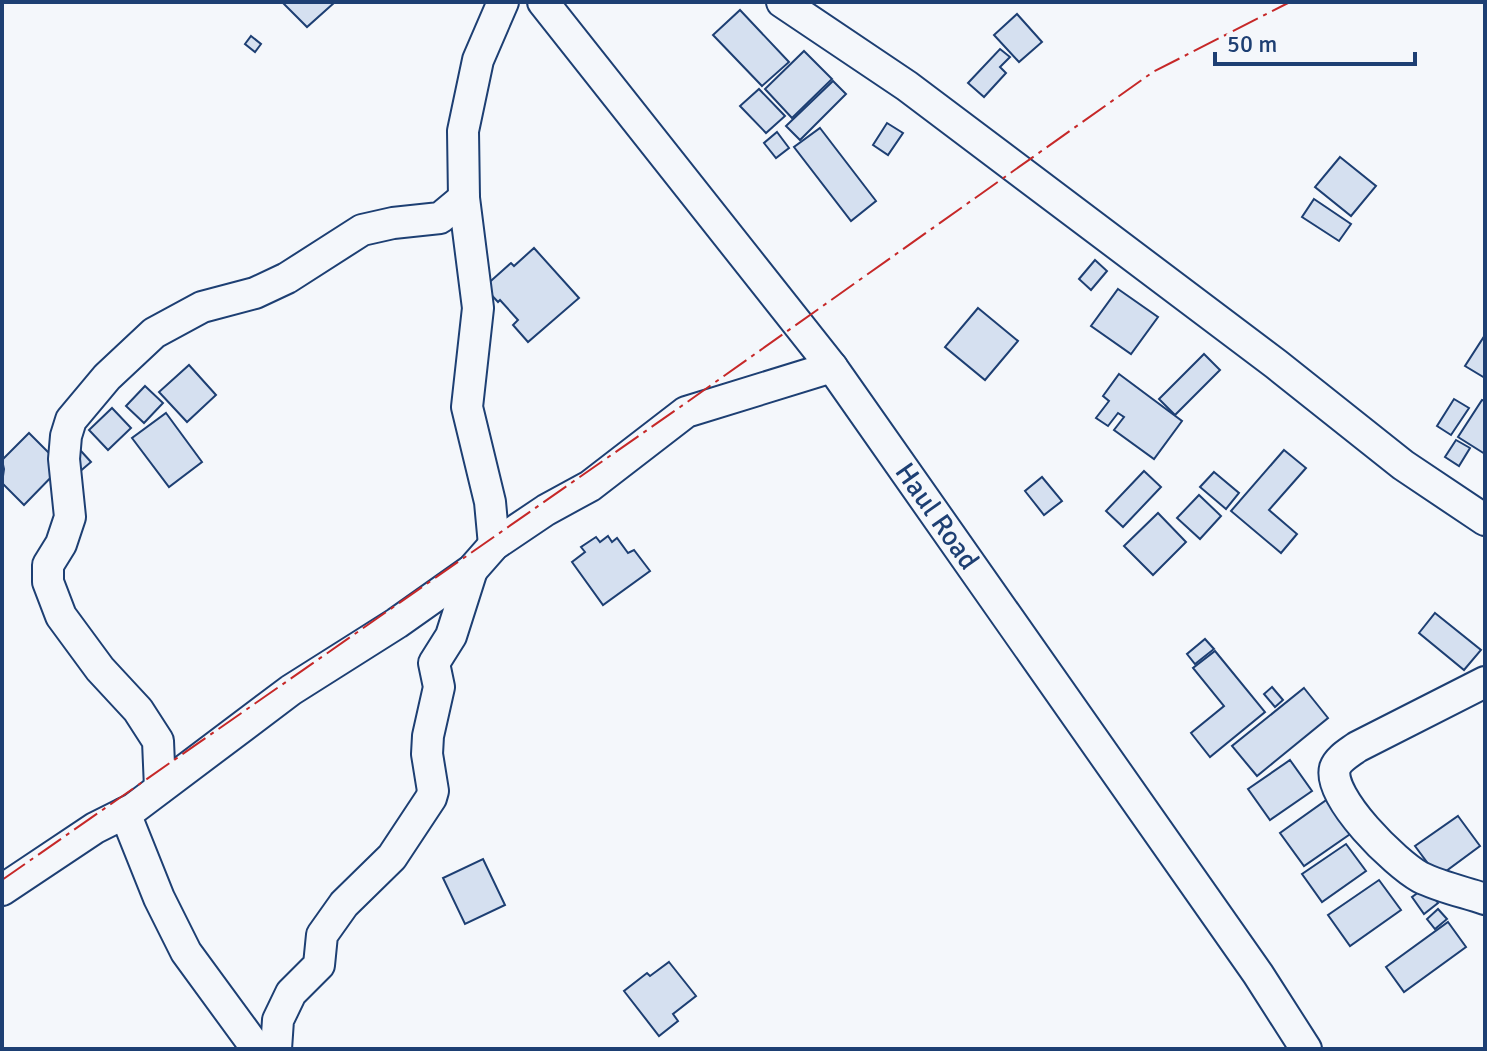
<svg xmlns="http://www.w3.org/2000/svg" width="1487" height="1051" viewBox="0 0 1487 1051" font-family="Signika,sans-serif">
<rect width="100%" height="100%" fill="#f4f7fb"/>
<g fill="#d5e0f0" stroke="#1d3f73" stroke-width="2">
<polygon points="282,2 335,2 307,27"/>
<polygon points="740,10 789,62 762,86 713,35"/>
<polygon points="1017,14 1042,42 1019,62 994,35"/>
<polygon points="251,36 261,44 255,52 245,44"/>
<polygon points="1000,49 1010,57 1000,67 1006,73 984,97 968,83"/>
<polygon points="804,51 832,79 792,118 765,89"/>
<polygon points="833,81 846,94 800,140 786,126"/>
<polygon points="759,89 785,116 766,133 740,106"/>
<polygon points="887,123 903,133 888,155 873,145"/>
<polygon points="820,128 876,201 851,221 794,147"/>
<polygon points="777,132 789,148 776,158 764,143"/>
<polygon points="1340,157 1376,186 1351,216 1315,187"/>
<polygon points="1314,199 1351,224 1339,241 1302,217"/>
<polygon points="534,248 579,298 528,342 513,325 518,320 500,300 498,302 484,287 511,263 514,266"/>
<polygon points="1095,260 1107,271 1091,290 1079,279"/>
<polygon points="1118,289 1158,317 1131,354 1091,326"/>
<polygon points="978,308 1018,341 985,380 945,347"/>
<polygon points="1485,335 1485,378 1465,366"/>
<polygon points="1204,354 1220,370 1175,415 1159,399"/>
<polygon points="189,365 216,395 187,422 159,392"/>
<polygon points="1119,374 1182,421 1154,459 1114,430 1124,417 1118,413 1108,426 1096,418 1109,401 1103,396"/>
<polygon points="145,386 163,403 144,423 126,406"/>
<polygon points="1454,399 1469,408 1451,435 1437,426"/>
<polygon points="1482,400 1485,401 1485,454 1458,437"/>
<polygon points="112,408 131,428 108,450 89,430"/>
<polygon points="166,413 202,462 169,487 132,438"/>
<polygon points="29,433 62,466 24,505 2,483 4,469 2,460"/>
<polygon points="1456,440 1470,448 1459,466 1445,457"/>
<polygon points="1284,450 1306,468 1269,510 1297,534 1281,553 1231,511"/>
<polygon points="81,451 91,462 78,473 68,462"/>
<polygon points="1144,471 1161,487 1123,527 1106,511"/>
<polygon points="1214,472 1239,493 1226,509 1200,487"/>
<polygon points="1042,477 1062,501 1044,515 1025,491"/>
<polygon points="1199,495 1221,516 1200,539 1177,518"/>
<polygon points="1158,513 1186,542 1153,575 1124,546"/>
<polygon points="608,536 612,542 617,538 628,553 634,550 650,571 603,605 572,562 585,552 581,547 596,537 600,542"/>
<polygon points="1435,613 1481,650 1464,670 1419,633"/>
<polygon points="1205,639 1214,649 1195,664 1187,654"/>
<polygon points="1215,651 1265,712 1210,757 1191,733 1224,706 1193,668"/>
<polygon points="1272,687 1283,700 1275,707 1264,694"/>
<polygon points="1304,688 1328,718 1257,776 1232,746"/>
<polygon points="1290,760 1312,791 1270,820 1248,789"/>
<polygon points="1332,796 1356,830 1304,866 1280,833"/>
<polygon points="1458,816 1480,846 1438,877 1415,846"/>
<polygon points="1346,844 1366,871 1322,902 1302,874"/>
<polygon points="483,859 505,905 465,924 443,878"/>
<polygon points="1379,880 1401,910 1350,946 1328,915"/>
<polygon points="1426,887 1438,903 1424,914 1412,897"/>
<polygon points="1438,909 1447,919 1435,929 1427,919"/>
<polygon points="1448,922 1466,947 1404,992 1386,967"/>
<polygon points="669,962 696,996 673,1014 678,1021 659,1036 624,991 647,973 650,976"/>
</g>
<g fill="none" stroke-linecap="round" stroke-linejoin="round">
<defs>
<g id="minor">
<path id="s1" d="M543,2l289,365 426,607 48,75"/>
<polyline points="782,2 907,86 1276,364 1403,465 1485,520"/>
<polyline points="494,545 490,502 467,407 478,308 464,198 463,131 478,60 503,2"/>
<path d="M1485,682l-128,65c-8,6 -19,12 -22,21 -8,29 61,96 85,109 20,10 44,15 65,22"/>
<polyline points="160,788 158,741 138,710 100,669 61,616 48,582 48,565 61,544 70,517 64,459 66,436 71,420 107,377 154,333 202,307 255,293 287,278 362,230 393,223 440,218 464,198"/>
<polyline points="125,813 159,898 186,952 257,1049"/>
<polyline points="2,890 95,828 133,809 291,690 397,623 472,570 494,545 546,510 590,486 686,412 832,367"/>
<polyline points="276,1049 278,1020 291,993 319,965 322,935 344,904 392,857 431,798 433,791 427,754 428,736 439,687 434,663 451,636 472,570"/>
</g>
</defs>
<use href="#minor" stroke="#1d3f73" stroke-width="34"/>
<use href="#minor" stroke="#f4f7fb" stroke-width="30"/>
<polyline stroke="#c62828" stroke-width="2" stroke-dasharray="28 6 4 6" stroke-linecap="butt" points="2,880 683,405 1153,72 1290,2"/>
</g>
<g text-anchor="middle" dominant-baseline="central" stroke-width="6" stroke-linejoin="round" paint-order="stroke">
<g font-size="28" fill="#1d3f73" stroke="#f4f7fb">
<text stroke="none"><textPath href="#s1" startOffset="648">Haul Road</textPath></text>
</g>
</g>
<rect width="1487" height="1051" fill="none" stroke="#1d3f73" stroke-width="8"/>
<path d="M1215 52v12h200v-12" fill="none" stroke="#1d3f73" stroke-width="4"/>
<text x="1227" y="52" font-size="24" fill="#1d3f73" stroke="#f4f7fb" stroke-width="6" paint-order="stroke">50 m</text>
</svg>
